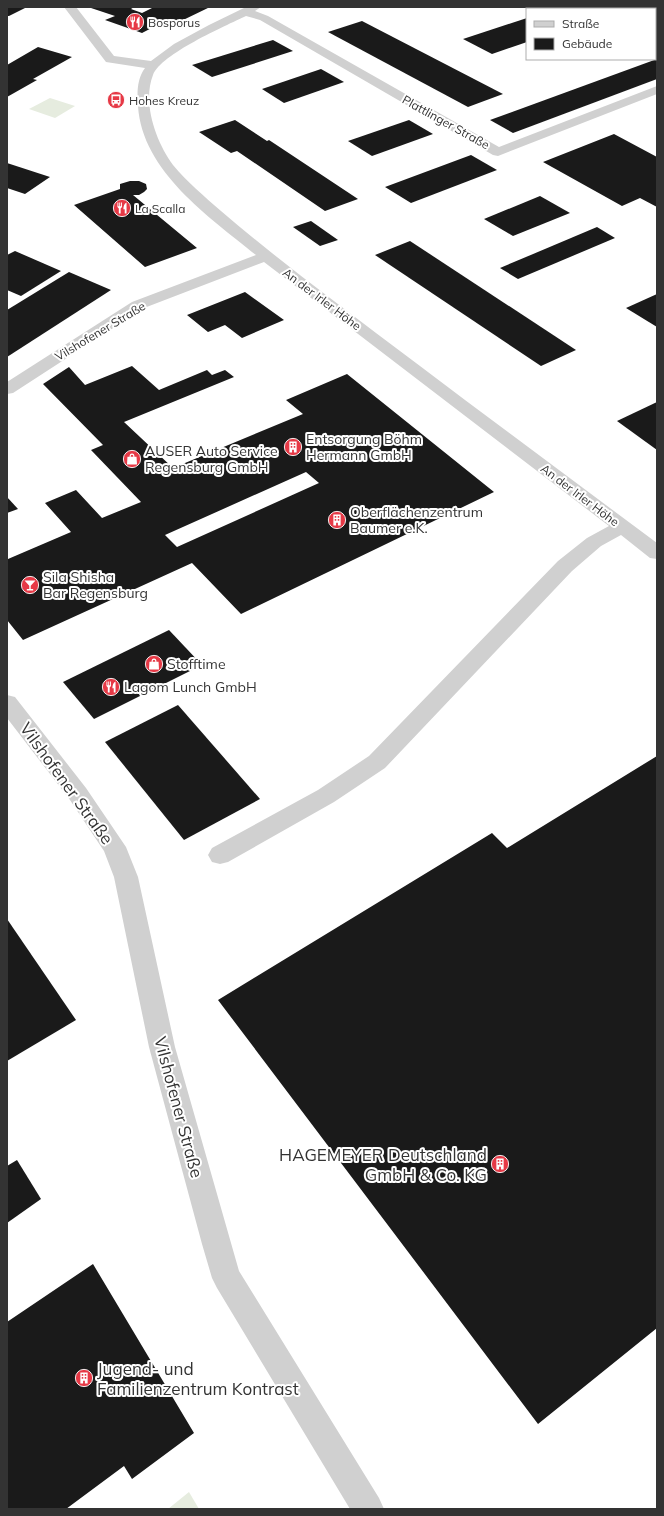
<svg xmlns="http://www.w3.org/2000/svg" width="664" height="1516" viewBox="0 0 664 1516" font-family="Mulish,sans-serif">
<rect width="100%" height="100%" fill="#fff"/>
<g fill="#e6ecdf">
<polygon points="50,98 75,106 55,118 29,109"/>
<polygon points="189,1492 199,1509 168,1509"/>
</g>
<g fill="#1a1a1a" fill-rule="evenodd">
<polygon points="7,7 27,7 9,16 7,16"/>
<polygon points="94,7 134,7 131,9 142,13 154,7 210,7 179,22 169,19 142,33 105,20 115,16 91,8"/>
<polygon points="560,7 589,7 594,9 555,9"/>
<polygon points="527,18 527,42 492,54 463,39"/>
<polygon points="362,21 503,94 468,107 328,32"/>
<polygon points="273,40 293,51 212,77 192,65"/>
<polygon points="38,47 72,57 33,79 37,80 7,97 7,65"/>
<polygon points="657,59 657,79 513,133 490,120"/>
<polygon points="321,69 344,82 284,103 262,89"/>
<polygon points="235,120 267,141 269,140 358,199 325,211 237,151 231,153 199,132"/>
<polygon points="409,120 433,134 372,156 348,141"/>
<polygon points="614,134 657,157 657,207 640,198 622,206 543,162"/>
<polygon points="471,155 497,170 411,203 385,187"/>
<polygon points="7,163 50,177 25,194 7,188"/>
<polygon points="130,181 139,181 146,184 147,189 144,192 139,195 133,195 197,248 145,267 74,205 120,189 120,184"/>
<polygon points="540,196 570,213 513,236 484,219"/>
<polygon points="311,221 338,240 320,246 293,227"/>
<polygon points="597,227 615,238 518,279 500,268"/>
<polygon points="410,241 576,350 541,366 375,255"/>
<polygon points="15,251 61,271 21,296 7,290 7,255"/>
<polygon points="69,272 111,290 7,357 7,310"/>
<polygon points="245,292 284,320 242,338 225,325 208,332 187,315"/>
<polygon points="657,294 657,327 626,308"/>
<path d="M132,366l27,24 48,-20 5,5 13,-5 9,7 -110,45 49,46 130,-54 -17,-14 61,-26 147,118 -253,122 -49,-51 -169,77 -16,-20v-63l1,2 63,-27 -26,-29 31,-13 26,28 39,-16 -50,-52 12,-5 -60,-61 26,-17 16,18zM306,472l13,11 -142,64 -12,-12z"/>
<polygon points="657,402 657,450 617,421"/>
<polygon points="7,497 18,509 7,513"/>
<polygon points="169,630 202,665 94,719 63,682"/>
<polygon points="178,705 260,799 184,840 105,742"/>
<polygon points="657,756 657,1328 538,1424 218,1000 492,833 507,848"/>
<polygon points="7,919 76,1020 7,1061"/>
<polygon points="17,1160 41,1199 7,1223 7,1166"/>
<polygon points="93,1264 194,1433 132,1479 124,1466 66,1509 7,1509 7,1322"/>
</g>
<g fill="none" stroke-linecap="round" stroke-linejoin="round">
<g fill="#d0d0d0" fill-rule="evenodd">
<path d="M64,7h12l38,49 37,5 23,-17 35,-19 37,-18h15l-6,4 13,5 231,131 158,-61v8l-159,62 -5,-1 -233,-135 -14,-4c-21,10 -85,38 -93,59 -11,28 3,67 20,90 14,17 31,31 48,46 35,30 72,59 109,87 109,83 218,164 327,245v16l-7,-1 -29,-23 -20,11 -29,25 -187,197 -51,34 -106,60 -8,2 -8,-2 -4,-7 4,-7 106,-58 51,-34 189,-195 29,-23 22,-12 -345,-264 -120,46 -131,85 -6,1v-12l125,-80 124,-47c-47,-38 -114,-84 -118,-149 -1,-14 -1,-27 7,-38l-39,-6z"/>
<polygon points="7,695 15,697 86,788 126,847 138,877 175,1047 239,1271 379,1498 384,1509 350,1509 217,1288 212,1278 202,1244 149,1047 114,877 104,851 70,800 7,718"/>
</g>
</g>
<defs>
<symbol id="restaurant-disc" viewBox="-11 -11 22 22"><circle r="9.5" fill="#e63946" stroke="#fff"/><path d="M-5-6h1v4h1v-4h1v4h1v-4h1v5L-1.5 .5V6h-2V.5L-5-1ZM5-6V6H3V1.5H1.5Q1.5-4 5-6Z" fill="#fff"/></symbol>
<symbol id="bus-disc" viewBox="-11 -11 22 22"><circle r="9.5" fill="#e63946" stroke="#fff"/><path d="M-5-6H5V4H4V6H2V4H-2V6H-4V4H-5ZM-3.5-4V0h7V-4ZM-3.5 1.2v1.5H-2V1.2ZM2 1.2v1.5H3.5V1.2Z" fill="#fff"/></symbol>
<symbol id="building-disc" viewBox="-11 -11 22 22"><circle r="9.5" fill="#e63946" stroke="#fff"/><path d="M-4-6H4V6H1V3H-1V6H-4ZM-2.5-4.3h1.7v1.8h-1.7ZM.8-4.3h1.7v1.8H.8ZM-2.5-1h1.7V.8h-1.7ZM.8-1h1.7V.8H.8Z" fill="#fff"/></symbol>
<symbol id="shop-disc" viewBox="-11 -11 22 22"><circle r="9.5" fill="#e63946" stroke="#fff"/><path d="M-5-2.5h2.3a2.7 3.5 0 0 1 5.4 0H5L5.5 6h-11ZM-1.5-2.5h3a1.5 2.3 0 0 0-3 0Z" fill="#fff"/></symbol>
<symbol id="bar-disc" viewBox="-11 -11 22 22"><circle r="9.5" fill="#e63946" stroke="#fff"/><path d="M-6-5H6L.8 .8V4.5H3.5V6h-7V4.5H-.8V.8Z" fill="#fff"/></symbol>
</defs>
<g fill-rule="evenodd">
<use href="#restaurant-disc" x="125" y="12" width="20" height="20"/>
<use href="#bus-disc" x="106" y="90" width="20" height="20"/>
<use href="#restaurant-disc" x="112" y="198" width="20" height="20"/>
<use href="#building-disc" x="283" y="437" width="20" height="20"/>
<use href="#shop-disc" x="122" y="449" width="20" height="20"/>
<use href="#building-disc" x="327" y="510" width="20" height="20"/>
<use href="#bar-disc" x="20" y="575" width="20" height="20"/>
<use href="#shop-disc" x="144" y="654" width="20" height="20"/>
<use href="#restaurant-disc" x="101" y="677" width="20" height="20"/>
<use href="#building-disc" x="490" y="1154" width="20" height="20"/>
<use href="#building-disc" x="74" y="1368" width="20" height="20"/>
</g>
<g text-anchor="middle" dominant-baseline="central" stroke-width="4" stroke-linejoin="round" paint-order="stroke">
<g font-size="12" fill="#333" stroke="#fff" text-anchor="start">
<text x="148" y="22">Bosporus</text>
<text x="129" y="100">Hohes Kreuz</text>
<text x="135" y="208">La Scalla</text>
</g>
<g font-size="12" fill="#333" stroke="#fff">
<text transform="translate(446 122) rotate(29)">Plattlinger Straße</text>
<text transform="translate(322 299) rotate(37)">An der Irler Höhe</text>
<text transform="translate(100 331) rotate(-31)">Vilshofener Straße</text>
<text transform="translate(580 495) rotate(37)">An der Irler Höhe</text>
</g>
<g font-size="14" fill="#333" stroke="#fff" text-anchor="start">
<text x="306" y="439">Entsorgung Böhm<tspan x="306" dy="16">Hermann GmbH</tspan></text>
<text x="145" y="451">AUSER Auto Service<tspan x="145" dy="16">Regensburg GmbH</tspan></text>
<text x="350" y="512">Oberflächenzentrum<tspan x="350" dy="16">Baumer e.K.</tspan></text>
<text x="43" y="577">Sila Shisha<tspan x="43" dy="16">Bar Regensburg</tspan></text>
<text x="167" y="664">Stofftime</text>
<text x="124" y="687">Lagom Lunch GmbH</text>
</g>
<g font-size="17" fill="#333" stroke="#fff">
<text transform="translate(67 783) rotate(54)">Vilshofener Straße</text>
<text transform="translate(179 1107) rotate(75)">Vilshofener Straße</text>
</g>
<g font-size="17" fill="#333" stroke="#fff" text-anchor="end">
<text x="487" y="1154">HAGEMEYER Deutschland<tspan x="487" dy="20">GmbH &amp; Co. KG</tspan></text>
<text x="97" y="1368" text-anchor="start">Jugend- und<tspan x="97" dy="20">Familienzentrum Kontrast</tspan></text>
</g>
</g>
<rect width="664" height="1516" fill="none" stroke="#333333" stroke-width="16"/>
<rect x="526" y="8" width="130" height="52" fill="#ffffff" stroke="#adadad"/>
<rect x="534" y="21" width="20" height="6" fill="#d0d0d0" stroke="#adadad"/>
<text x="562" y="28" font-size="12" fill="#333333">Straße</text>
<rect x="534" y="38" width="20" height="12" fill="#1a1a1a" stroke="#adadad"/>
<text x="562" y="48" font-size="12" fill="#333333">Gebäude</text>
</svg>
